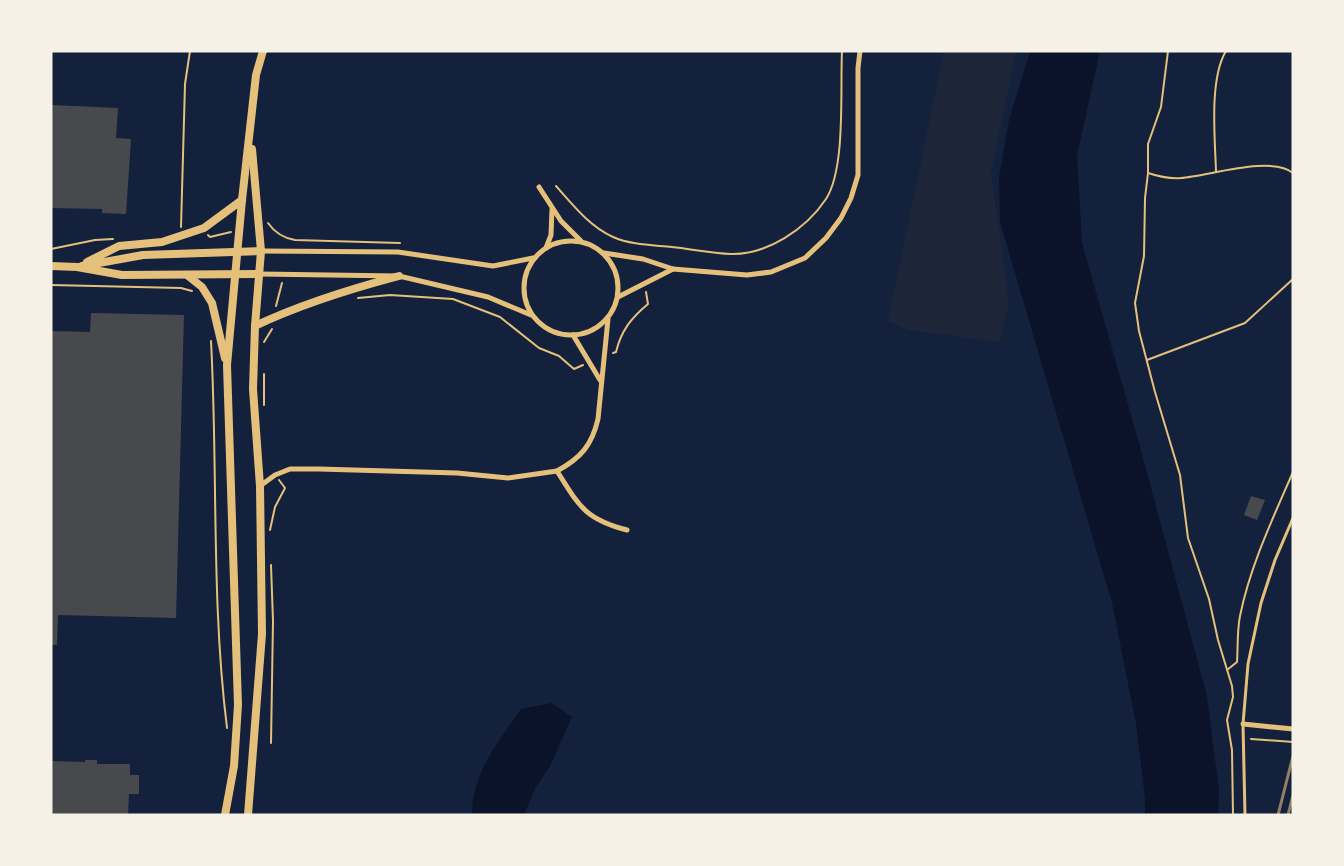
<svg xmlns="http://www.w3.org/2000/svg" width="1344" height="866" viewBox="0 0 1344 866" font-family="'Exo 2',sans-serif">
<rect width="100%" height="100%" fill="#14213d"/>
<polygon fill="#1d2539" points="944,51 1016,51 991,173 1009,303 999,342 909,330 888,321"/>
<g fill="#0b132b">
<polygon points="1030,51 1100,51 1077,156 1082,243 1139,443 1207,696 1219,790 1218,815 1145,815 1145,799 1136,724 1112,603 1000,222 999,177 1009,120"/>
<path d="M551,703l21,14 -22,49 -15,23 -11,26h-52c0,-42 26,-73 49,-106z"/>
</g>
<g fill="#48494c">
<polygon points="51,105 118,108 116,138 131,139 126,214 102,213 102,209 51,208"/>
<polygon points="91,313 184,315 176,618 58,615 57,645 51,645 51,331 90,332"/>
<polygon points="1251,496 1265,500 1257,520 1244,515"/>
<polygon points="85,760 97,760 97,764 130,764 130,775 139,775 139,794 129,794 128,815 51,815 51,761 85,762"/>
</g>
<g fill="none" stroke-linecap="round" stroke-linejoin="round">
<g stroke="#e5c07b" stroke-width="2">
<polyline points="1168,51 1161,107 1148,144 1148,173 1145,198 1144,256 1135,303 1139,331 1155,392 1180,475 1188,538 1209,599 1218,640 1232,686 1233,697 1227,720 1232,750 1233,815"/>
<path d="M1216,171c-1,-33 -7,-92 10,-120"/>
<path d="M1148,173c12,4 21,6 33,5 27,-2 91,-23 112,-5"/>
<path d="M556,186c17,19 33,40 57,51 18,8 40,8 59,10 19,2 39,6 59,7 36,1 75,-25 95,-55 20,-31 14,-109 16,-148"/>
<path d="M268,223c7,10 15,15 27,17l105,3"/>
<polyline points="181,227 185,84 190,51"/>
<polyline points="208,235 210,237 231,232"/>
<polyline points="51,249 95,240 113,239"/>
<polyline points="51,285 181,288 192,291"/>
<polyline points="358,298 390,295 453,299 500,317 539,348 559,356 574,369 583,365"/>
<polyline points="276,306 282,283"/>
<path d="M211,341c7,129 0,259 16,387"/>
<polyline points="264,342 272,329"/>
<path d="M613,353l3,-1c5,-21 15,-34 32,-48l-2,-12"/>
<polyline points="1147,360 1245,323 1293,279"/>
<polyline points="264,374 264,405"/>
<polyline points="270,530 275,507 285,488 279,480"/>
<path d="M1227,670l10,-8c1,-15 0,-31 3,-46 10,-50 33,-98 53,-144"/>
<polyline points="1251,739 1293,742"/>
<polyline points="271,743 273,621 271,565"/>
</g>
<polyline stroke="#e5c07b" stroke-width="3" points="1245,815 1243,724 1248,664 1261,603 1275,560 1293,518"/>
<g stroke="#e5c07b" stroke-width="5">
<polyline points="539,187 561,221 581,241"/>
<circle cx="571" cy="288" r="47"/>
<polyline points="546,248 551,235 552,209"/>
<polyline points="261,251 398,252 493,266 533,258"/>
<polyline points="604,253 643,259 673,269 747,275 771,272 805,258 826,238 841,218 851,198 858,175 858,68 860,51"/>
<polyline points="259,274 399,276 488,297 531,315"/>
<polyline points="618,297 673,269"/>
<polyline points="573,335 600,380"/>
<path d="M557,471c24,-13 35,-26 41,-52l10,-100"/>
<path d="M260,486l15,-11 15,-6h29l138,4 51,5 49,-7c22,35 28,48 70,59"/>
<polyline points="1243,724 1293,729"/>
</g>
<g stroke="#e5c07b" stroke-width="8">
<polyline points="87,262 119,246 162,242 204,228 242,200"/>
<polyline points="51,266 77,267 122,275 259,274"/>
<polyline points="82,266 143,255 261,251"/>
<polyline points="187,275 202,287 212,303 225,358"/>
<path d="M255,326c46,-22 95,-37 144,-50"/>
<polyline points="225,815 234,766 238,705 227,365 242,200 256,75 263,51"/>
<polyline points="248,815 262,634 260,486 253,389 255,326 261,251 252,149"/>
</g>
<g stroke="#918062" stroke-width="3">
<polyline points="1278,815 1293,756"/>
<polyline points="1288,815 1293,795"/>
</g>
</g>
<rect width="1344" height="866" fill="none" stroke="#f6f1e7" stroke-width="105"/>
</svg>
